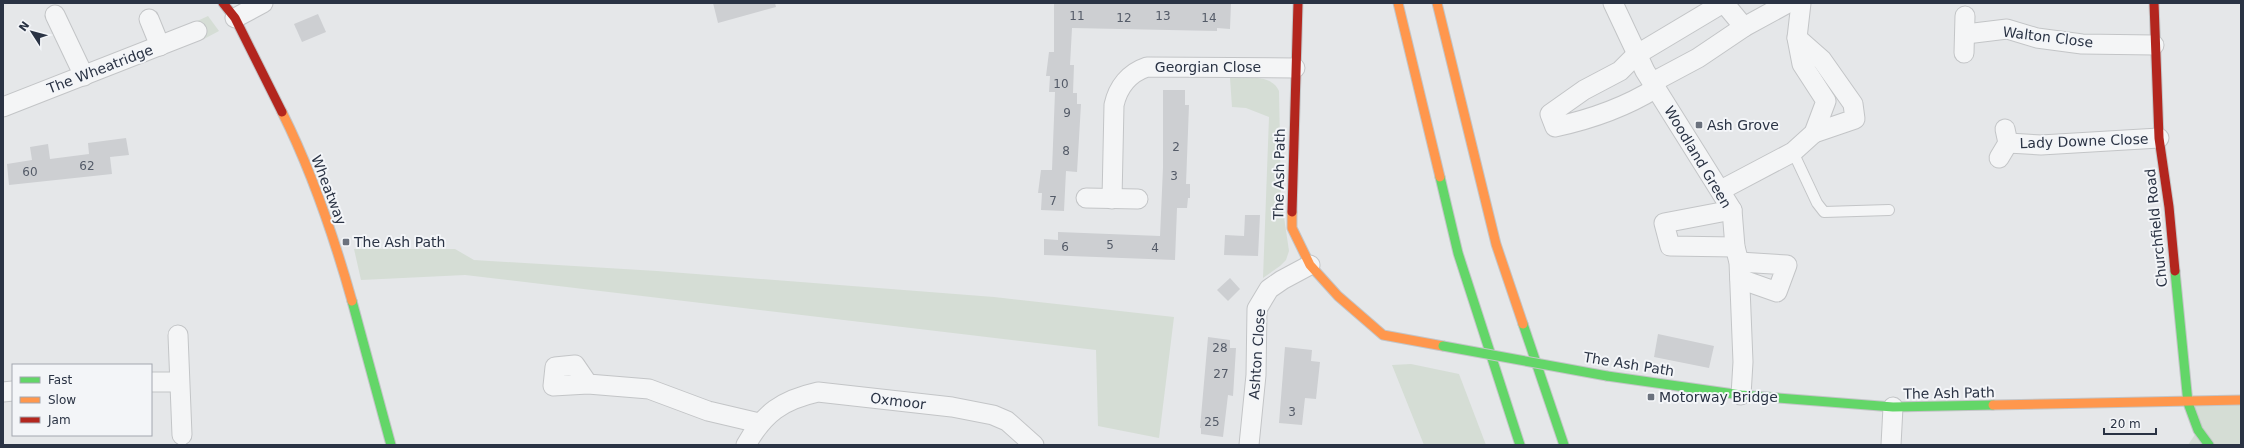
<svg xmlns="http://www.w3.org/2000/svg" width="2244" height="448" viewBox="0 0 2244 448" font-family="'DejaVu Sans',sans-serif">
<rect width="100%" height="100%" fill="#e5e7e9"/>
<g fill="#d5ddd5">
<polygon points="208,16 219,31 202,40 193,23"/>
<path d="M1230,78c16,0 42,-4 49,13l2,106 8,54 -3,9 -6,6 -17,12 6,-161 -23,-9 -14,-1z"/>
<polygon points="354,249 455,249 474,260 657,271 994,297 1174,317 1159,438 1098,426 1096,350 465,275 361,280"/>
<polygon points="1411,364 1459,374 1486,445 1424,445 1392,365"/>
<polygon points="2241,400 2241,445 2188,445 2198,430 2188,403"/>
</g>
<g fill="#cdcfd2">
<polygon points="713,3 775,3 776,7 718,23"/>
<polygon points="1087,3 1231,3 1230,29 1217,28 1217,31 1072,28 1070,65 1074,65 1073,93 1077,93 1077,104 1081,104 1077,172 1066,171 1064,211 1041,210 1042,193 1038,193 1041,170 1052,170 1055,92 1049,92 1050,76 1046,76 1049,52 1054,52 1054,4"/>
<polygon points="318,14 326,32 302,42 294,24"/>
<polygon points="1163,90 1185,90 1185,105 1189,105 1186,184 1190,184 1190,198 1188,198 1187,208 1177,208 1175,260 1044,255 1044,239 1058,240 1058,232 1160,236 1163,168"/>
<polygon points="126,138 129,155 110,157 112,174 9,185 7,164 32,160 30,147 48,144 50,159 89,154 88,143"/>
<polygon points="1245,215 1260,215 1258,256 1224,255 1225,235 1244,236"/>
<polygon points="1230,278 1240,289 1228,301 1217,290"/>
<polygon points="1658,334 1714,346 1709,368 1654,357"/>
<polygon points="1208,337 1230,340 1230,348 1236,348 1233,396 1228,395 1223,437 1201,434 1201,428 1200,428"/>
<polygon points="1285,347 1312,350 1311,361 1320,362 1316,399 1305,398 1302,425 1279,423"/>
</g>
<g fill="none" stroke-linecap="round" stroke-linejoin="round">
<defs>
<polyline id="lane" points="1793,152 1817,203 1824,212 1889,210"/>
<g id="street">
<polyline points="1613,3 1645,71 1732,210 1735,247 1739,262 1743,362 1741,395"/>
<polyline points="55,15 84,76"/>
<polyline points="235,18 263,3"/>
<polyline points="149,19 160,46"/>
<polyline points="1744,27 1788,3"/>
<polyline points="1966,34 2007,29 2037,38 2082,44 2154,45"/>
<polyline points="1797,38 1822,60 1853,104 1855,119 1814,133"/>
<polyline points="1964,53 1965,16"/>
<polyline points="1653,82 1698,58 1744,27 1724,3"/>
<path d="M1656,88c-32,20 -64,31 -101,39l-5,-13 34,-24 36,-19 16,-16 87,-52"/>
<polyline points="3,107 197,31"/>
<polyline points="2008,143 2041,145 2159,138"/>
<polyline points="1999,158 2008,143 2005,129"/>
<polyline points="1721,190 1793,152 1814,133 1826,101 1802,64 1797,38 1801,3"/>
<polyline points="1086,198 1138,199"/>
<path d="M1112,199l2,-94c4,-18 15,-32 33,-38l148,1"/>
<polyline points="1732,210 1664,223 1670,246 1735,247"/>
<polyline points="1739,262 1787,265 1777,292 1740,279"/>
<polyline points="178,335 182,435"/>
<polyline points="151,382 179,382"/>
<polyline points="588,384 575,365 555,367 553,386 588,384 649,389 708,411 759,423"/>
<polyline points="3,392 13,391"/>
<path d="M746,445c18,-32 36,-45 72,-53l134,15 41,8 14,6 27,24"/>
<polyline points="1249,445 1256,375 1257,309 1269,289 1282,280 1310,265"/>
<polyline points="1891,445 1893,407"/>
</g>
<g id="fast">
<polyline points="1440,177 1458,253 1520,445"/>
<polyline points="2175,271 2188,403 2198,430 2209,445"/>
<polyline points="352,301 391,445"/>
<polyline points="1523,324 1564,445"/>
<polyline points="1607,376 1741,395 1893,407 1993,405"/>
</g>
<g id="slow">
<polyline points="1398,3 1440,177"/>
<polyline points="1437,3 1496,244 1523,324"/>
<path d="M282,112c30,60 52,125 70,189"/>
<polyline points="1292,212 1292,228 1310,265 1338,296 1383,335 1443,346"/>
<polyline points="1993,405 2241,400"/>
</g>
<g id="jam">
<polyline points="223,3 235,18 282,112"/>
<polyline points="2154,3 2159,138 2169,207 2175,271"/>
<polyline points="1292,212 1298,3"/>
</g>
</defs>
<use href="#lane" stroke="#c3c5c7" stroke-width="12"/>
<use href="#street" stroke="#c3c5c7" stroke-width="21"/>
<use href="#fast" stroke="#c3c5c7" stroke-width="11"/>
<use href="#slow" stroke="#c3c5c7" stroke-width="11"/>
<use href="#jam" stroke="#c3c5c7" stroke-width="11"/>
<use href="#lane" stroke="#f4f5f6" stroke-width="10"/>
<use href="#street" stroke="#f4f5f6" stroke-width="19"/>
<use href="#fast" stroke="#63d668" stroke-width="9"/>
<use href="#slow" stroke="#ff974d" stroke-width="9"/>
<use href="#jam" stroke="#b3261e" stroke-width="9"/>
<defs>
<polyline id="fast-bridge" points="1443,346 1607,376"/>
</defs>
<use href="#fast-bridge" stroke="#c3c5c7" stroke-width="11" stroke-linecap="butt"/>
<use href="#fast-bridge" stroke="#63d668" stroke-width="9"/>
</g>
<g fill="#6b727e" stroke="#f3f5f8" stroke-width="1.5">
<rect x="1695" y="121" width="8" height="8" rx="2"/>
<rect x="342" y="238" width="8" height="8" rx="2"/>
<rect x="1647" y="393" width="8" height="8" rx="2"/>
</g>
<g text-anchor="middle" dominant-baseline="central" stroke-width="4" stroke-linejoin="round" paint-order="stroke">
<g font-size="12" fill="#545b68">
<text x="1077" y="16">11</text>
<text x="1163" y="16">13</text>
<text x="1124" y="18">12</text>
<text x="1209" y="18">14</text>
<text x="1061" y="84">10</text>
<text x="1067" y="113">9</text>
<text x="1176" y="147">2</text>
<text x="1066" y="151">8</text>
<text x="87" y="166">62</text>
<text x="30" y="172">60</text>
<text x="1174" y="176">3</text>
<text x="1053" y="201">7</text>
<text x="1110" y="245">5</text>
<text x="1065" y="247">6</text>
<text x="1155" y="248">4</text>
<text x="1220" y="348">28</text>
<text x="1221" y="374">27</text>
<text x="1292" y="412">3</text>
<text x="1212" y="422">25</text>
</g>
<g font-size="14" fill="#2a3344" stroke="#f3f5f8">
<text transform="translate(2048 37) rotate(7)">Walton Close</text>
<text x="1208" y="67">Georgian Close</text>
<text transform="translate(100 69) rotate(-21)">The Wheatridge</text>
<text transform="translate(2084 141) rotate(-2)">Lady Downe Close</text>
<text transform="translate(1698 157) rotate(59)">Woodland Green</text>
<text transform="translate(1279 174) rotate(-89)">The Ash Path</text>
<text transform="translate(329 190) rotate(69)">Wheatway</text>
<text transform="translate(2156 228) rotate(-96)">Churchfield Road</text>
<text transform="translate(1257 354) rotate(-86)">Ashton Close</text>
<text transform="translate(1629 364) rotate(9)">The Ash Path</text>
<text transform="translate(1949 393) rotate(-1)">The Ash Path</text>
<text transform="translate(898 401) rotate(7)">Oxmoor</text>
</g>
<g font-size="14" fill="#2a3344" stroke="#f3f5f8" text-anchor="start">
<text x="1707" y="125">Ash Grove</text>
<text x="354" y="242">The Ash Path</text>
<text x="1659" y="397">Motorway Bridge</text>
</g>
</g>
<rect width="2244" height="448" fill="none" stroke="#2a3344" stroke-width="8"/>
<rect x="12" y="364" width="140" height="72" fill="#f3f5f8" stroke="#a3a7b0"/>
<rect x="20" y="377" width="20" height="6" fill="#63d668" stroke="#a3a7b0"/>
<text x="48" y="384" font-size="12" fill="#2a3344">Fast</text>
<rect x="20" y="397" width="20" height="6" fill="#ff974d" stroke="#a3a7b0"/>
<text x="48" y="404" font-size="12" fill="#2a3344">Slow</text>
<rect x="20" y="417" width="20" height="6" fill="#b3261e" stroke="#a3a7b0"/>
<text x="48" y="424" font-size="12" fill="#2a3344">Jam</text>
<g transform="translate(32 32) rotate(306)" stroke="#f3f5f8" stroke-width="3" paint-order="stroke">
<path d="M0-3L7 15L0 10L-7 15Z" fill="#2a3344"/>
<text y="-6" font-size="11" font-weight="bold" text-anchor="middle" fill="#2a3344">N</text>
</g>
<path d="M2104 428v6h52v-6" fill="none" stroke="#2a3344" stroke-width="2"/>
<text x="2110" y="428" font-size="12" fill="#2a3344" stroke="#f3f5f8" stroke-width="3" paint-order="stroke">20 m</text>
</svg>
